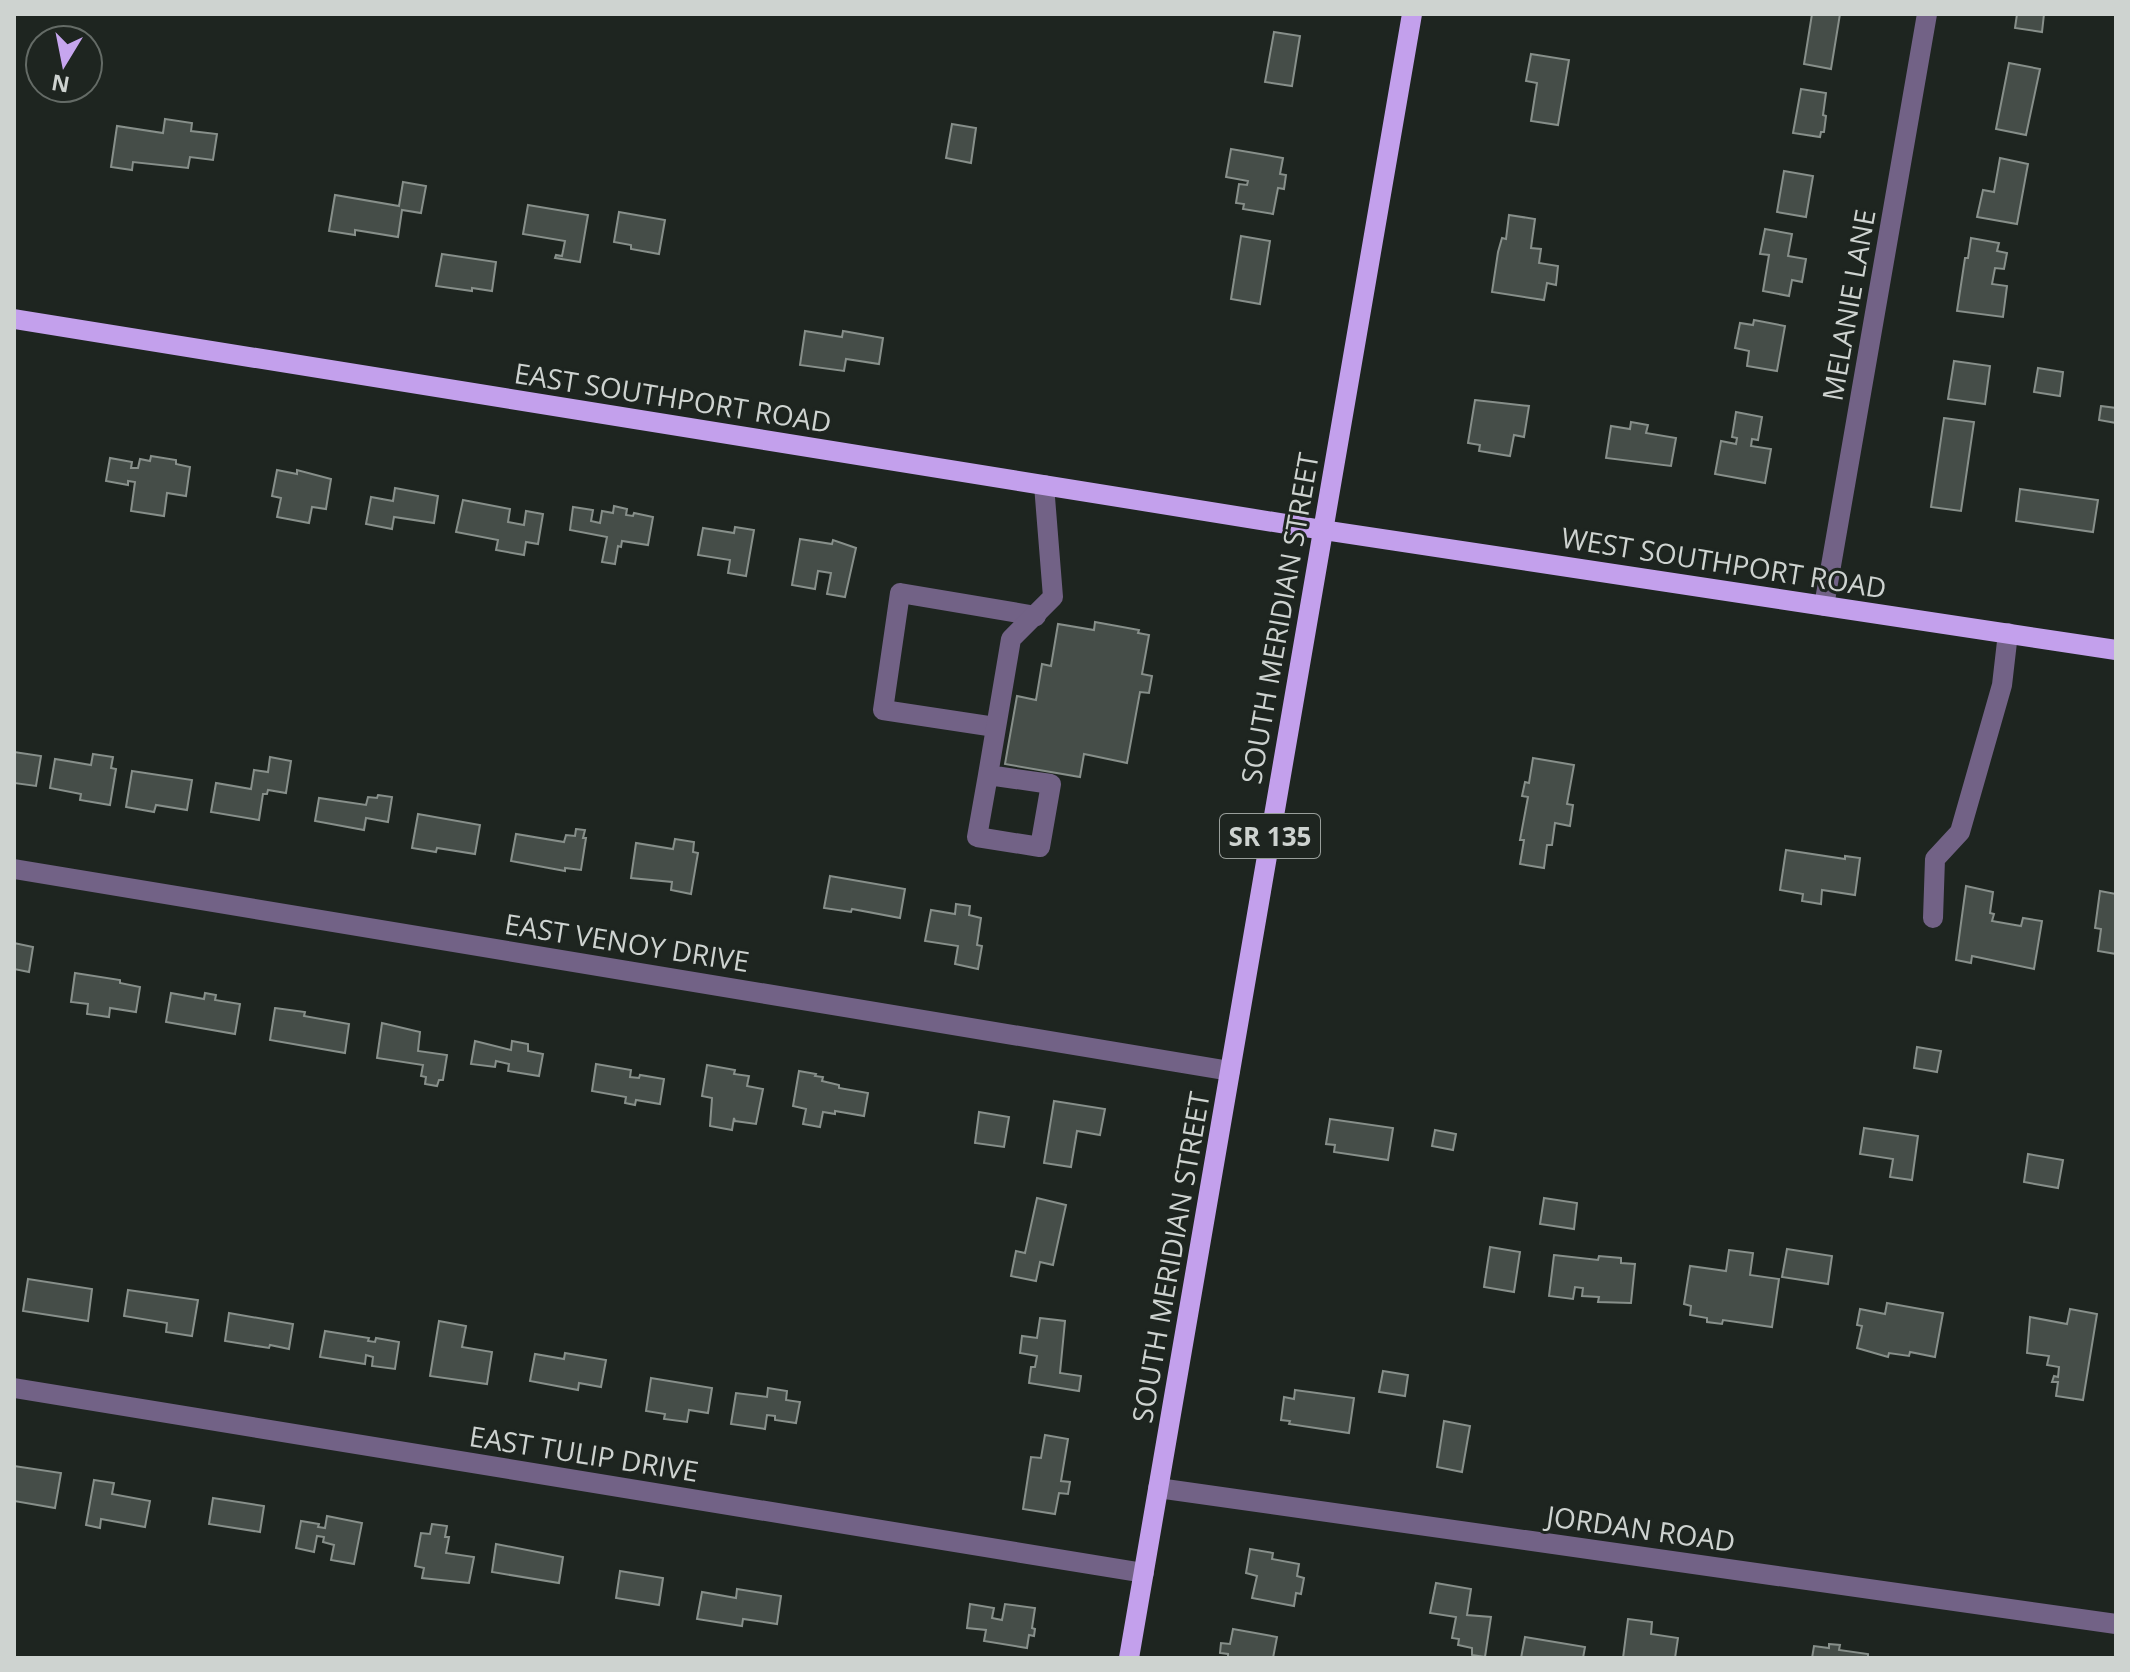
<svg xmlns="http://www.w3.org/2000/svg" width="2130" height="1672" viewBox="0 0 2130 1672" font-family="'Open Sans',sans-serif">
<rect width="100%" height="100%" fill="#1e2520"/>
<g fill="#454d48" stroke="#878f8a" stroke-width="2">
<polygon points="1812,14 1840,14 1831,69 1804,64"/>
<polygon points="2017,14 2044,14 2042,32 2015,28"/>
<polygon points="1274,32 1300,36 1292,86 1265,82"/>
<polygon points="1531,54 1569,60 1558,125 1531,121 1537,83 1526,81"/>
<polygon points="2009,63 2040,69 2026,135 1996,129"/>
<polygon points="1801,89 1826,93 1823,115 1826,116 1824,132 1821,132 1820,137 1793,133"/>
<polygon points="165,119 192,123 191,131 217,134 213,160 190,157 188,168 133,162 132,170 111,167 117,126 163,133"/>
<polygon points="952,124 976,128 971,163 946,158"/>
<polygon points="1231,149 1283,158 1280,174 1286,175 1284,189 1278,188 1273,214 1243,209 1244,204 1236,203 1239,184 1247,185 1248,181 1226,177"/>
<polygon points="2000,158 2028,164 2017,224 1977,217 1983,190 1994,192"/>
<polygon points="1784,171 1813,176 1806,217 1777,212"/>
<polygon points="403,182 426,186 421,213 402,210 398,237 355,230 355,235 329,231 335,195 399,206"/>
<polygon points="528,205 588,215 580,262 555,258 556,255 562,256 565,241 523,234"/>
<polygon points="619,212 665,220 659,254 631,249 631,245 614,242"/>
<polygon points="1509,215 1535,219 1531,248 1541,249 1539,263 1558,266 1556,285 1547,283 1544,300 1492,292 1498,252 1502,238 1506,239"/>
<polygon points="1765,229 1792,234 1788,256 1806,259 1802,282 1792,280 1789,296 1763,291 1769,255 1760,254"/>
<polygon points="1241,236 1270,241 1260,304 1231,299"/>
<polygon points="1971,238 1999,243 1997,251 2007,253 2004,269 1995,268 1992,284 2007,286 2003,317 1957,311 1965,258 1968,258"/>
<polygon points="442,254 496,262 492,291 472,288 472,291 436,286"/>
<polygon points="1754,320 1785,326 1777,371 1747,366 1749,351 1735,348 1740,323 1753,325"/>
<polygon points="805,331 842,337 843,331 883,338 879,364 846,359 844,371 800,365"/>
<polygon points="1954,361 1990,366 1985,404 1948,399"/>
<polygon points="2038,368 2063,372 2060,396 2034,392"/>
<polygon points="1475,400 1529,406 1524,437 1514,435 1510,456 1479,451 1480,445 1468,443"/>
<polygon points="2101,406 2116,408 2116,423 2099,420"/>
<polygon points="1736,412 1762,417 1758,440 1752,439 1751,446 1771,449 1765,483 1715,474 1721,441 1736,444 1737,438 1732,437"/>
<polygon points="1944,418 1974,422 1961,511 1931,507"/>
<polygon points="1631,422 1648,425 1646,433 1676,438 1671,466 1606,458 1611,426 1630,429"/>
<polygon points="151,456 176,460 176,464 190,467 186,496 167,493 164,516 131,511 135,482 128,481 128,485 106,481 110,458 132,462 131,468 138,468 140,459 150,461"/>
<polygon points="277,470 297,474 297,470 331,479 326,509 312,507 309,523 277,517 281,498 272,496"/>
<polygon points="395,488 438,496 434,523 394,517 392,529 366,524 371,497 393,501"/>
<polygon points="2020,489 2098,500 2093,532 2016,521"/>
<polygon points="463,500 510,509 508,522 524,525 526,511 543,514 538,544 526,542 524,555 496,550 498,540 456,532"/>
<polygon points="614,506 627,509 626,515 633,516 634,513 653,517 648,545 622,541 621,547 618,546 615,564 602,562 607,537 570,530 573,507 593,510 591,521 600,523 602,511 613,513"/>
<polygon points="735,527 754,530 746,576 728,573 730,560 698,555 703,528 734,533"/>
<polygon points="800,539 832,544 833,540 856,548 845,597 827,594 831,573 818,571 815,589 792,585"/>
<polygon points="1095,622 1139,630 1138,633 1149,635 1142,674 1152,676 1149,693 1140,692 1127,763 1084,754 1080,777 1005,764 1017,696 1036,700 1042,664 1051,666 1058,624 1094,630"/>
<polygon points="14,752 41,756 36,786 14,783"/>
<polygon points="93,754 113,757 111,768 116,769 110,805 80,800 81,794 50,788 55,759 91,765"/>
<polygon points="270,757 291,761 286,793 268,790 267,794 263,794 259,820 211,812 216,783 251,789 254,770 268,772"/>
<polygon points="1533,758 1574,765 1567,804 1573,805 1570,826 1555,823 1552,845 1547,845 1544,868 1520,864 1524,840 1520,840 1528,797 1522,796 1525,782 1529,783"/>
<polygon points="132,771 192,780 187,810 156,805 154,812 126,807"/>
<polygon points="378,795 392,797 388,822 366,818 364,830 315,821 319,798 366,805 368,797 377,798"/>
<polygon points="418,814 480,825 475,854 437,848 436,852 412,848"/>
<polygon points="576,829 585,830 583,838 586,838 581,870 565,868 565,871 511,861 516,834 564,842 566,835 575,836"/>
<polygon points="675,839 694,842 693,852 698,853 691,894 671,890 672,882 631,878 636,843 673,849"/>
<polygon points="1786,850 1845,859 1845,856 1860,858 1855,895 1822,890 1821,904 1802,901 1803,894 1780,890"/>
<polygon points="830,876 905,889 900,918 852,909 851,912 824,908"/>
<polygon points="1966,886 1993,892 1990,913 1994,914 1992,921 2021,926 2023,918 2042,921 2034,969 1972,956 1971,963 1956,960"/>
<polygon points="2100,891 2116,894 2116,954 2098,951 2101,929 2095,928"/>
<polygon points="956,904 970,906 969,915 981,918 977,945 982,946 978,969 955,964 958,946 925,941 931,910 955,914"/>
<polygon points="14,943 33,947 29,972 14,969"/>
<polygon points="75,973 120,980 120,983 140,987 136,1012 110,1008 109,1017 87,1014 88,1004 71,1002"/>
<polygon points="171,993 204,999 205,993 216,995 215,1000 240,1004 235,1034 166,1022"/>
<polygon points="275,1008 305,1012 304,1016 349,1024 345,1053 270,1040"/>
<polygon points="382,1023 420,1032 418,1051 447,1055 443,1080 439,1080 437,1086 425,1084 426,1077 421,1076 423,1065 377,1058"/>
<polygon points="475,1041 511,1050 512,1041 528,1044 528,1051 543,1054 539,1076 508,1071 509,1064 496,1061 495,1067 471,1064"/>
<polygon points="1917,1047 1941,1051 1937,1072 1914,1068"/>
<polygon points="596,1064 631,1070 630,1077 639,1078 640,1075 664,1079 660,1104 636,1100 635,1105 625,1103 626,1097 592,1091"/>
<polygon points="707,1065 735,1070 734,1074 749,1076 747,1086 763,1089 756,1124 735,1121 734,1118 732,1130 710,1126 712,1098 702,1096"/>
<polygon points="799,1071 816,1074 815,1076 823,1077 822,1081 839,1085 839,1088 868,1093 864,1116 835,1111 835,1114 823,1112 820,1127 803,1124 806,1109 793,1106"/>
<polygon points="1054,1101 1105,1109 1100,1135 1077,1131 1071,1167 1044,1163"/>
<polygon points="979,1112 1009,1117 1004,1147 975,1143"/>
<polygon points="1330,1119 1393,1128 1388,1160 1334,1152 1335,1145 1326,1144"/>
<polygon points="1864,1128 1918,1136 1912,1180 1890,1177 1893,1159 1860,1154"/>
<polygon points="1435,1130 1456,1134 1453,1150 1432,1146"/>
<polygon points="2028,1154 2063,1160 2058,1188 2024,1182"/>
<polygon points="1037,1198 1066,1205 1053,1265 1040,1262 1036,1281 1011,1276 1016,1251 1025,1253"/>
<polygon points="1544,1198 1577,1203 1574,1229 1540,1224"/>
<polygon points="1490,1247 1520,1252 1514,1292 1484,1287"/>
<polygon points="1787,1249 1832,1256 1828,1284 1782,1277"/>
<polygon points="1729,1250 1753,1253 1750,1275 1779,1279 1772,1327 1723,1320 1722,1324 1707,1322 1707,1318 1690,1315 1691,1306 1684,1304 1690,1266 1726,1271"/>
<polygon points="1554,1255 1598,1260 1599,1256 1621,1258 1621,1263 1635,1264 1631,1303 1598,1302 1599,1297 1582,1296 1583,1288 1575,1287 1573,1299 1549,1296"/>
<polygon points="28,1279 92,1289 88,1321 23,1311"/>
<polygon points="128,1290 198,1300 192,1336 166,1332 167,1323 124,1316"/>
<polygon points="1887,1303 1943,1313 1935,1357 1910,1352 1909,1356 1889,1353 1888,1357 1857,1348 1862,1326 1857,1325 1860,1309 1885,1314"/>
<polygon points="2070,1309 2097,1314 2083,1400 2056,1396 2058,1382 2052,1382 2054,1376 2058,1377 2059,1367 2047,1365 2049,1356 2027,1353 2030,1317 2067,1324"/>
<polygon points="229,1313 293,1324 289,1349 270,1345 269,1348 225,1341"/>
<polygon points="1040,1318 1065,1321 1060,1373 1081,1376 1079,1391 1029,1383 1031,1367 1035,1367 1037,1356 1020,1353 1022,1336 1037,1338"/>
<polygon points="439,1321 466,1326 462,1347 492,1352 487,1384 430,1376"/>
<polygon points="325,1331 369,1338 368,1341 375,1342 376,1338 399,1342 395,1369 372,1366 373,1357 366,1355 365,1364 320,1357"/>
<polygon points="565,1353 606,1360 601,1387 579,1383 578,1390 530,1381 535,1354 564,1359"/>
<polygon points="1383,1371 1408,1375 1405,1396 1379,1392"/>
<polygon points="651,1378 712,1388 708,1413 689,1410 687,1422 664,1419 665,1414 646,1411"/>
<polygon points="768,1388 787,1391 786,1400 800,1402 796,1423 775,1420 775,1416 767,1415 765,1429 731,1424 736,1393 767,1397"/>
<polygon points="1295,1390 1354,1398 1349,1433 1289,1424 1290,1421 1281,1420 1284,1397 1294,1399"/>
<polygon points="1444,1421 1470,1426 1462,1472 1437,1467"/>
<polygon points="1045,1435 1068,1439 1061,1481 1070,1482 1068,1494 1059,1493 1055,1514 1023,1509 1031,1457 1041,1458"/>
<polygon points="14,1466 61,1473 55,1508 14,1501"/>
<polygon points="94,1480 114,1483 112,1494 150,1501 145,1527 101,1519 100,1528 86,1525"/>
<polygon points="213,1498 264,1506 260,1532 209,1524"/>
<polygon points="327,1516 362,1523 354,1564 331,1560 334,1545 323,1542 324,1537 317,1536 314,1552 296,1548 301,1521 319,1524 318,1527 325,1528"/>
<polygon points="432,1524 447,1526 445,1537 449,1537 446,1553 474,1557 469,1583 422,1578 424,1568 415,1566 421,1533 430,1534"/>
<polygon points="496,1544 563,1557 559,1583 492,1572"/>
<polygon points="1250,1549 1273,1553 1272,1559 1299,1564 1297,1576 1304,1578 1301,1594 1296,1593 1294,1606 1252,1598 1257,1576 1246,1573"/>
<polygon points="620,1571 663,1578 659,1605 616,1598"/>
<polygon points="1436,1583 1471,1589 1467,1615 1491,1617 1485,1657 1472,1655 1472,1648 1458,1645 1459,1639 1452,1638 1456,1617 1430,1613"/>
<polygon points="737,1589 781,1596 777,1624 743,1619 742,1626 697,1619 702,1592 736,1598"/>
<polygon points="970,1604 994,1608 992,1618 1002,1620 1005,1604 1035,1608 1032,1628 1035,1629 1034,1636 1029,1635 1027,1648 984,1641 986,1630 967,1628"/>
<polygon points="1628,1619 1652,1622 1651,1634 1678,1638 1675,1658 1623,1658"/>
<polygon points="1233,1629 1277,1637 1273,1658 1228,1658 1228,1654 1220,1653 1221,1643 1230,1644"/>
<polygon points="1525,1637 1585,1647 1583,1658 1521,1658"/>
<polygon points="1829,1644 1840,1645 1839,1650 1868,1654 1868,1658 1812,1658 1814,1646 1829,1648"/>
</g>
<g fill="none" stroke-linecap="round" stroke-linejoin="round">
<g stroke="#726286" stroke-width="20">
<polyline points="1824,606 1927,14"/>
<polyline points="995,727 883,710 900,593 1036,616"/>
<polyline points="988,775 977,837 1040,847 1051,784 988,775 1011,639 1053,597 1044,485"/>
<polyline points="14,869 1230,1071"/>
<polyline points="1933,918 1935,859 1960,832 2002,685 2008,633"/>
<polyline points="14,1388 1144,1573"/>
<polyline points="1158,1488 2116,1624"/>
</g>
<g stroke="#c3a0ec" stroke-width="20">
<polyline points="14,319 1323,530 2116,650"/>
<polyline points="1129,1658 1412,14"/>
</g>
</g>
<g text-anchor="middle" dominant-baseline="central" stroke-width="6" stroke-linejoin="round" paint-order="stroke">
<rect fill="#1e2520" stroke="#999f9b" stroke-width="2" x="1220" y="814" width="100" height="44" rx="6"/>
<g font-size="26" font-weight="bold" fill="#ced3d0">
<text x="1270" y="836">SR 135</text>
</g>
<g font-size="28" fill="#ced3d0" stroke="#1e2520">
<text transform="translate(1848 305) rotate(-80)">MELANIE LANE</text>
<text transform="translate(673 397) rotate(9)">EAST SOUTHPORT ROAD</text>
<text transform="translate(1724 562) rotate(9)">WEST SOUTHPORT ROAD</text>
<text transform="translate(1279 618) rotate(-80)">SOUTH MERIDIAN STREET</text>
<text transform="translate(627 942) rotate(9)">EAST VENOY DRIVE</text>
<text transform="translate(1170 1257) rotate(-80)">SOUTH MERIDIAN STREET</text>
<text transform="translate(584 1453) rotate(9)">EAST TULIP DRIVE</text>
<text transform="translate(1641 1528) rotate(8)">JORDAN ROAD</text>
</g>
</g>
<rect width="2130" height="1672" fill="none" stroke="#ced3d0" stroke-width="32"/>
<g transform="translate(64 64) rotate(190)"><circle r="38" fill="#1e2520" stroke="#646b66" stroke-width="2"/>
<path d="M0-6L14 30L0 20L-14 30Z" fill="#c7a6ef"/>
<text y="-12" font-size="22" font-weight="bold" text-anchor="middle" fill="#ced3d0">N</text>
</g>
</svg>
